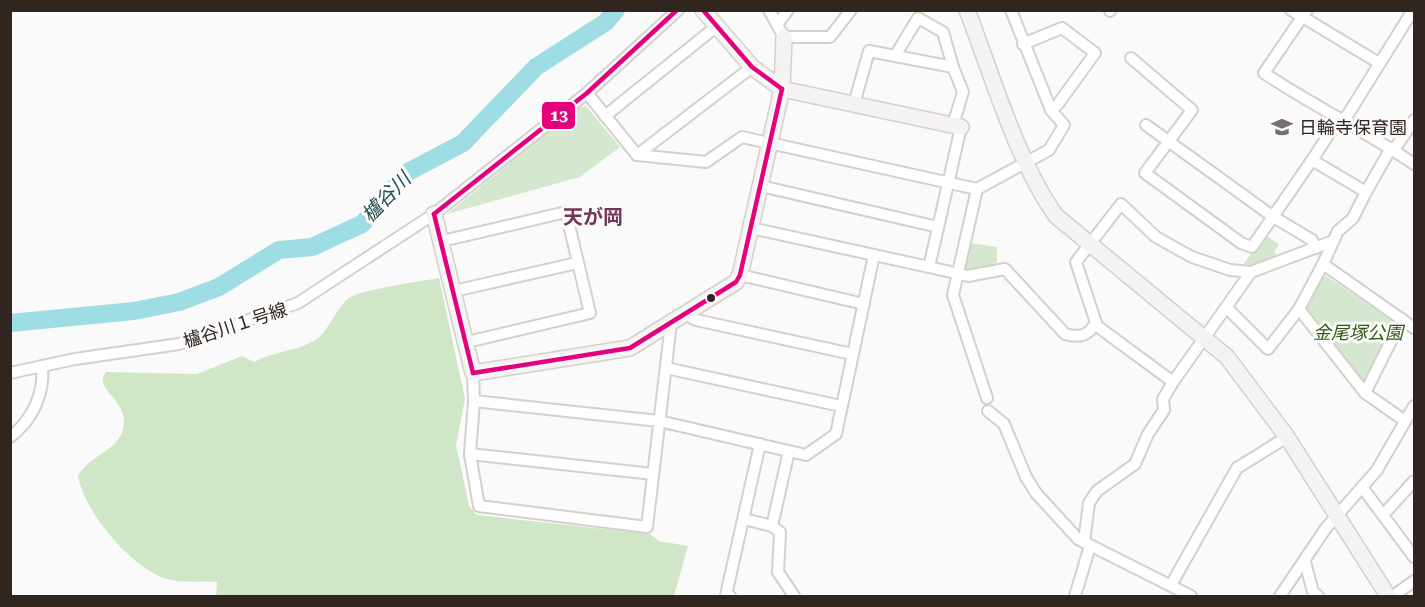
<svg xmlns="http://www.w3.org/2000/svg" width="1425" height="607" viewBox="0 0 1425 607" font-family="'Roboto Serif','Noto Sans JP',serif">
<rect width="100%" height="100%" fill="#fafafa"/>
<g fill="#d6e7cf">
<polygon points="586,106 620,147 580,177 447,214 579,107"/>
<polygon points="1265,235 1279,244 1274,253 1279,256 1259,264 1246,265 1244,263"/>
<polygon points="970,243 997,247 997,263 971,271 965,268"/>
<polygon points="1326,276 1393,321 1368,381 1363,383 1304,308 1320,279"/>
</g>
<path fill="#d0e7c7" d="M439,278l26,121 -9,46 13,61 8,9 173,19 9,7 29,5 -14,50h-458l1,-14c-18,-2 -32,2 -50,-3 -36,-11 -82,-66 -89,-103 10,-20 40,-25 45,-47 7,-30 -31,-38 -17,-57l91,2 45,-18 12,6c19,-11 41,-10 60,-21 15,-9 21,-32 35,-43 10,-8 73,-17 90,-20z"/>
<g fill="none" stroke-linecap="round" stroke-linejoin="round">
<polyline stroke="#9edde3" stroke-width="18" points="10,323 134,311 179,302 219,287 279,250 312,247 362,224 408,172 463,143 536,67 606,22 616,10"/>
<defs>
<g id="street">
<polyline points="769,10 784,37 830,37 851,10"/>
<polyline points="1291,10 1379,63"/>
<path d="M1307,10l-43,63c49,33 102,58 150,91"/>
<polyline points="1413,10 1347,116 1337,122 1312,160 1366,192 1353,218 1338,231 1323,264 1414,328"/>
<polyline points="1110,11 1110,10"/>
<polyline points="778,23 788,10"/>
<polyline points="1023,44 1062,28 1095,53 1058,104 1051,110"/>
<polyline points="895,56 918,18 943,32 953,67"/>
<polyline points="1131,58 1192,110 1145,173 1241,243 1252,247 1312,160"/>
<polyline points="587,93 637,155 752,67"/>
<polyline points="854,104 869,51 953,67 963,92 953,125"/>
<polyline points="605,116 717,26"/>
<polyline points="1146,125 1272,216 1312,240 1316,248"/>
<polyline points="1394,150 1414,120"/>
<polyline points="637,155 706,162 742,137 977,189"/>
<polyline points="761,186 938,227"/>
<polyline points="1366,192 1391,148"/>
<polyline points="751,228 929,267 961,127"/>
<polyline points="442,241 566,212 590,313 467,342"/>
<polyline points="1323,264 1299,309 1365,393 1405,421"/>
<path d="M929,267l39,9 37,-7 60,65c16,4 22,2 31,-11"/>
<polyline points="1251,272 1173,382 1097,326 1076,262 1121,204 1156,237 1192,257 1230,270 1251,272 1333,241"/>
<polyline points="740,275 864,304"/>
<polyline points="454,291 577,263"/>
<polyline points="1227,308 1268,349 1299,309"/>
<polyline points="685,314 696,320 852,354"/>
<polyline points="666,368 841,406"/>
<polyline points="10,373 75,359 179,344 298,303 434,214 587,93 678,10"/>
<polyline points="473,373 474,401 470,454 479,506 647,527 671,323"/>
<polyline points="1365,393 1402,319"/>
<polyline points="987,398 953,295 977,189 1049,150 1064,125 1051,110 1011,10"/>
<polyline points="474,401 659,421 806,455 836,434 874,255"/>
<polyline points="988,411 1004,424 1026,477 1036,493 1078,539 1191,596"/>
<path d="M10,437c22,-16 35,-44 32,-71"/>
<polyline points="470,454 653,474"/>
<polyline points="1362,487 1414,557"/>
<polyline points="1383,515 1414,481"/>
<polyline points="744,519 772,526 789,451"/>
<polyline points="772,526 780,532 778,572 794,596"/>
<polyline points="1084,542 1089,503 1097,491 1135,464 1148,434 1164,410 1163,399 1173,382"/>
<polyline points="1305,562 1313,592 1318,596"/>
<polyline points="1171,585 1237,468 1287,437"/>
<polyline points="730,596 726,595 760,444"/>
<polyline points="1075,596 1090,546"/>
<polyline points="1280,596 1326,528 1377,470 1414,406"/>
<polyline points="1393,596 1414,581"/>
</g>
<g id="secondary">
<polyline points="703,10 752,67 782,89 961,127"/>
<path d="M967,10c25,65 50,151 89,206l171,141 60,80 101,159"/>
<polyline points="434,214 473,373 630,348 736,282 740,275 782,89 784,37"/>
</g>
</defs>
<use href="#street" stroke="#d6d0cd" stroke-width="14"/>
<use href="#secondary" stroke="#d6d0cd" stroke-width="18"/>
<use href="#street" stroke="#fefefe" stroke-width="10"/>
<use href="#secondary" stroke="#f5f2f2" stroke-width="15"/>
<defs>
<g id="bus-1">
<polyline points="703,10 752,67 782,89"/>
<polyline points="434,214 587,93 677,10"/>
<polyline points="434,214 473,373"/>
<polyline points="473,373 630,348 736,282 740,275 782,89"/>
</g>
</defs>
<use href="#bus-1" stroke="#fafafa" stroke-width="9"/>
<use href="#bus-1" stroke="#e5007d" stroke-width="4.5"/>
</g>
<defs>
<symbol id="school-bare" viewBox="-9 -9 18 18"><path d="M0-5L7-2L0 1L-7-2ZM-4 1L0 2.5L4 1V4Q0 6-4 4Z" fill="#77706c" stroke="#fafafa" stroke-width="2.5" paint-order="stroke"/></symbol>
</defs>
<g fill-rule="evenodd">
<use href="#school-bare" x="1267" y="112" width="30" height="30"/>
</g>
<circle fill="#312520" stroke="#fafafa" stroke-width="2" cx="711" cy="298" r="5"/>
<g text-anchor="middle" dominant-baseline="central" stroke-width="6" stroke-linejoin="round" paint-order="stroke">
<g font-size="18" fill="#312520" stroke="#fafafa" text-anchor="start">
<text x="1299" y="127">日輪寺保育園</text>
</g>
<g font-size="18" fill="#312520" stroke="#fafafa">
<text transform="translate(235 325) rotate(-18)">櫨谷川１号線</text>
</g>
<g font-size="18" font-style="italic" fill="#2c5c0f" stroke="#fafafa">
<text x="1358" y="332">金尾塚公園</text>
</g>
<g font-size="20" font-style="italic" fill="#254f53" stroke="#fafafa">
<text transform="translate(386 197) rotate(-46)">櫨谷川</text>
</g>
<g font-size="20" font-weight="bold" fill="#723458" stroke="#fafafa">
<text x="593" y="217">天が岡</text>
</g>
</g>
<rect stroke="#fafafa" stroke-width="2" x="541" y="101" width="35" height="29" rx="6" fill="#e5007d"/>
<g font-size="16" text-anchor="middle" font-weight="bold" fill="#fff">
<text x="559" y="121">13</text>
</g>
<rect width="1425" height="607" fill="none" stroke="#312520" stroke-width="24"/>
</svg>
